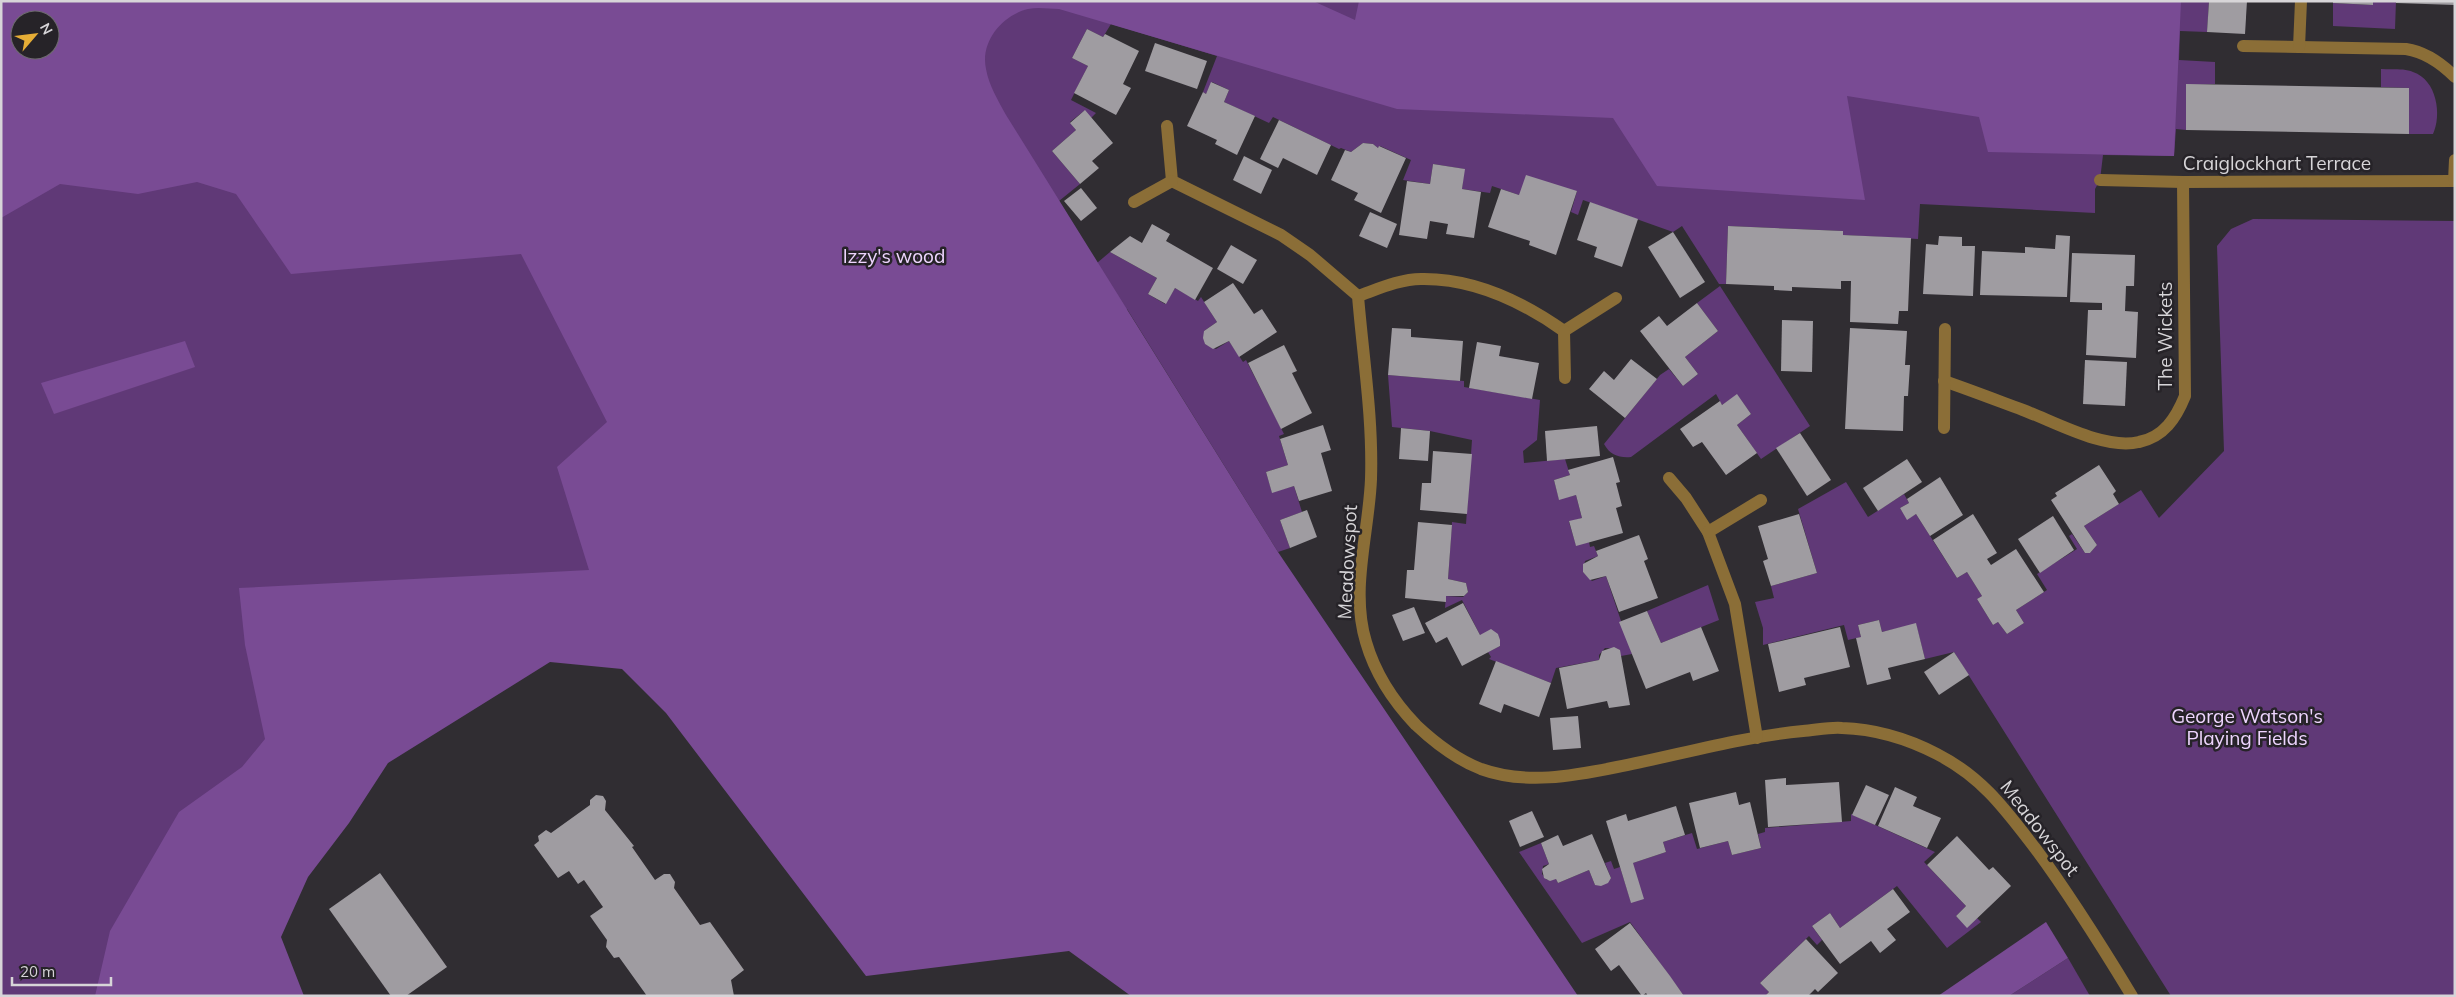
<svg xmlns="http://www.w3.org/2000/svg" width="2456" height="997" viewBox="0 0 2456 997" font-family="Mulish,sans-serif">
<rect width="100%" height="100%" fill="#302d32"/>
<g fill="#603977" fill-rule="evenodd">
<path d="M1,1h2208l-2,31 -27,-1 -1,29 36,2v22l-29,1v45l-10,-1 -2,27 -71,-1 -3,25 -5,9v24l-175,-9 -2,35 -75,-4v-4l-115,-5 -2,58h-7l-37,-58 -9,6 -90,-32 -5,15 -7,-3 6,-21 -58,4 -27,-9 -2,7 -28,-4 2,-20 -31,-5 -3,20 -27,-4 8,-20 -31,-14 -2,2 -5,-4 -10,-1 -12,9 -10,-4 -2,1 -66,-32 -4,6 -45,-21 5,-12 -17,-8 -6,12 -3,-2 14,-36 -106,-32 -8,13 -16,-8 -15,29 16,8 -17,34 25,13 -5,5 -7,-7 -14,11 6,8 -24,21 28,33 -21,17 38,62 13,-11 47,26 -9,16 17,10 10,-16 23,13 3,-4 16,25 -13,9 1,13 11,5 13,-8 14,21 3,-2 38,74 -5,2 9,29 -22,7 6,20 22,-6 8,26 -22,8 10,28 -12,4 -151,-243 -697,402 -271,285h-158zM20,20h30v30h-30z"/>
<polygon points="2373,1 2396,1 2395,29 2333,26 2333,3 2372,5"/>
<path d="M2381,69c10,1 23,-1 32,3 24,8 29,43 20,62h-24v-46l-28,-1z"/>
<polygon points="2253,219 2455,221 2455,996 2171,996 1954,652 1925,659 1916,624 1882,632 1879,620 1858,625 1861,637 1848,640 1844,625 1763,645 1763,628 1755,602 1774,598 1771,586 1817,573 1798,509 1846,482 1868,517 1904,494 1909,503 1900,508 1907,519 1916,514 1957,578 1967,572 1982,596 1977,599 1993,625 1998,622 2007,634 2024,623 2016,610 2047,590 2037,574 2077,549 2069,536 2072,534 2085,553 2090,553 2097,545 2084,526 2141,490 2159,518 2224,451 2217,246 2231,229"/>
<path d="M1720,286l90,140 -49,33 -24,-34 14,-11 -14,-19 -15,10 -6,-11 -85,63c-12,1 -21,-2 -27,-13l56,-69 9,-6 14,17 15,-12 -13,-17 33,-26 -21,-28z"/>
<polygon points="1388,375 1464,381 1464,387 1540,400 1537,440 1523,451 1524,463 1565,459 1570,475 1554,480 1559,499 1576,495 1582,518 1569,522 1576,545 1589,542 1590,547 1594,546 1598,556 1585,561 1583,572 1592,581 1606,576 1632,654 1621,656 1618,649 1605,648 1599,655 1599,660 1556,668 1551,683 1489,659 1491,657 1488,652 1500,646 1498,634 1480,635 1462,600 1445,608 1446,596 1463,597 1468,592 1466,583 1448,579 1452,522 1466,524 1472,440 1430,431 1392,427"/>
<polygon points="1708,585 1719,620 1661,643 1647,611"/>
<polygon points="1851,814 1935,852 1924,862 1966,906 1956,916 1967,927 1977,918 1981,922 1947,948 1897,886 1840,928 1830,913 1812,926 1822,940 1817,945 1809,936 1760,983 1769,992 1765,996 1684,996 1630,922 1582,943 1519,852 1541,843 1549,864 1543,866 1542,874 1547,880 1556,879 1558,883 1589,870 1595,885 1611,878 1605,863 1611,861 1614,869 1620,867 1631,902 1633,863 1666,852 1663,842 1692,833 1697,849 1728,841 1732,855 1761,848 1758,834 1765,832 1765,828 1851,821"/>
<polygon points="2068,958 2090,996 2009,996"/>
</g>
<g fill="#794b94" fill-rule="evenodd">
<path d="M1,1h1312l42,19 4,-19h822l-7,155 -186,-4 -9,-35 -132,-21 18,104 -208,-14 -44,-68 -216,-9 -338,-100c-10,0 -20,-2 -31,0 -25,6 -48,32 -42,60 3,17 12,31 20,46l272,437 300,444h-447l-62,-45 -203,25 -200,-263 -44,-44 -72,-7 -162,101 -39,60 -41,54 -27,60 23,59h-209l15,-65 69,-119 63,-45 23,-28 -20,-94 -6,-57 350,-18 -32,-103 50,-45 -86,-168 -230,20 -55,-80 -39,-12 -59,12 -78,-10 -59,34zM20,20h30v30h-30z"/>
<polygon points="185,341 195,367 54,414 41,383"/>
<polygon points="2046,922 2068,958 2009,996 1938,996"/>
</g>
<g fill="#9f9ca1">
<polygon points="2209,1 2247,1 2245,34 2207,32"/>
<polygon points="2333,1 2373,1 2373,5 2333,3"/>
<polygon points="2396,1 2455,1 2455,5 2396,3"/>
<polygon points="1087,29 1103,37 1105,34 1139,51 1123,84 1131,88 1116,115 1074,93 1088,66 1072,58"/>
<polygon points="1155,43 1207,61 1197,89 1145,71"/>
<polygon points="1211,82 1229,90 1224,102 1255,116 1237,155 1215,144 1217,140 1187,126 1203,92 1206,94"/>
<polygon points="2186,84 2409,88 2409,134 2186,130"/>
<polygon points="1085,110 1113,143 1092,161 1099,168 1080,184 1052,151 1076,130 1070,123"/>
<polygon points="1279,120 1331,145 1317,175 1283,158 1278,168 1260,159"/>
<polygon points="1363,143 1373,144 1378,148 1379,146 1406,158 1381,213 1354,200 1358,193 1331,180 1345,150 1351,152"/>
<polygon points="1244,156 1272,170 1261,194 1233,180"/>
<polygon points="1433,164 1465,169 1462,189 1481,192 1474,238 1446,234 1448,224 1430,221 1427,239 1399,235 1407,181 1430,184"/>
<polygon points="1526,175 1577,191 1556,255 1529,245 1530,241 1488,227 1501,189 1519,195"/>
<polygon points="1081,188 1097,208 1081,221 1064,201"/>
<polygon points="1590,202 1638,219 1622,267 1594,257 1597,247 1577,240"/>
<polygon points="1370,212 1397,224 1387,248 1359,236"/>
<polygon points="1152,224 1170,234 1166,241 1213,268 1195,300 1175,288 1166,304 1148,294 1157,278 1110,252 1130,236 1142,243"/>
<polygon points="1728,226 1843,231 1843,235 1911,238 1908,311 1899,311 1898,324 1850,322 1851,281 1841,281 1841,289 1792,287 1792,291 1774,290 1774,286 1726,284"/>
<polygon points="1673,232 1705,282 1680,298 1648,247"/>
<polygon points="2056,235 2070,236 2067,297 1980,295 1982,251 2025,253 2025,247 2055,249"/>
<polygon points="1939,236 1962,237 1962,246 1975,246 1973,296 1923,294 1926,244 1938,245"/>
<polygon points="1231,245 1257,260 1243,284 1217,269"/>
<polygon points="2072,253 2135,255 2134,286 2126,286 2125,311 2138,312 2136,358 2086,355 2088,310 2102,310 2102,303 2070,302"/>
<polygon points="1233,283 1254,314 1262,309 1277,332 1239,357 1229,341 1213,349 1205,344 1203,338 1204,331 1217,322 1204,302"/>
<polygon points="1697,303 1718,331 1685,357 1698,374 1683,386 1640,331 1659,316 1667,326"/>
<polygon points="1782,320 1813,321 1812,372 1781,371"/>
<polygon points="1392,328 1411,329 1411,337 1463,341 1460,381 1388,375"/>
<polygon points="1850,328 1907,331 1905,365 1910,365 1908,396 1904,396 1903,431 1845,429"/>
<polygon points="1477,342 1501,346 1499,356 1539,363 1532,399 1469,388"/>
<polygon points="1284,345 1297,371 1292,373 1312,413 1281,429 1248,363"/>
<polygon points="1631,359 1657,379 1625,418 1589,389 1604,371 1614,380"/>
<polygon points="2085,360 2127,362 2125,406 2083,404"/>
<polygon points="1737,394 1751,414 1737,425 1757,453 1726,475 1702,442 1693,447 1680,429 1720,401 1722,405"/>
<polygon points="1323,425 1331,450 1321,453 1332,491 1299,501 1294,486 1272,493 1266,472 1288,465 1280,439"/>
<polygon points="1597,426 1600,456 1547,461 1545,431"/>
<polygon points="1401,428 1430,431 1428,461 1399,459"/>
<polygon points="1800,433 1831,480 1807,496 1776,448"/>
<polygon points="1433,451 1472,454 1467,514 1420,510 1422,483 1431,483"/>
<polygon points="1613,457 1620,482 1616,483 1622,506 1616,508 1623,533 1576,546 1569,521 1582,518 1576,495 1559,500 1554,480 1570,475 1568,470"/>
<polygon points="1907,459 1922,482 1878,511 1863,488"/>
<polygon points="2099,465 2116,491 2113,494 2119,504 2084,526 2097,545 2090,553 2085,553 2051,500 2057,496 2055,493"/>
<polygon points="1940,477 1963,515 1930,536 1916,514 1907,520 1900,508 1909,503 1907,499"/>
<polygon points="1307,510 1317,537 1290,548 1280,520"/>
<polygon points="1799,514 1817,573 1771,586 1763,561 1768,559 1758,526"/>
<polygon points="1973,514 1997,553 1987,559 1991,565 2016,549 2044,592 2016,610 2024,623 2007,634 1998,622 1993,625 1977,599 1982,596 1967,572 1957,578 1933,540"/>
<polygon points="2053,516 2074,550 2040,573 2018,539"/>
<polygon points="1418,522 1452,525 1448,579 1466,583 1468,592 1464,596 1446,596 1446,602 1405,598 1407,570 1414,570"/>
<polygon points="1639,535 1648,559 1644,561 1658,598 1619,612 1606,576 1590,580 1583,572 1583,564 1598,556 1596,551"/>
<polygon points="1463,603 1480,635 1491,629 1498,634 1500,640 1500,646 1462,666 1447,637 1436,643 1425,623"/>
<polygon points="1414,607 1425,633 1403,641 1392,615"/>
<polygon points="1647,611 1661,643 1701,627 1719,671 1693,681 1690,672 1646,689 1619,622"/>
<polygon points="1879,620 1882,632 1916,623 1925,659 1888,668 1891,679 1867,685 1856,638 1861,637 1858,625"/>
<polygon points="1840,627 1850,667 1804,678 1806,685 1779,692 1768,644"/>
<polygon points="1614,647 1620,650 1630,705 1609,708 1607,701 1567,709 1559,668 1599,660 1602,651"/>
<polygon points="1954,652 1969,675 1939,695 1924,672"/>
<polygon points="1496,661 1551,683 1539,717 1504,704 1501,713 1479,704"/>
<polygon points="1578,716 1581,748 1553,750 1550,718"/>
<polygon points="1786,778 1786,785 1839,782 1842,822 1768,827 1765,780"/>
<polygon points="1866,785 1889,795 1875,825 1852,815"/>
<polygon points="1895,787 1917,797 1913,806 1941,818 1927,848 1878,826"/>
<polygon points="1736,792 1739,805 1750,802 1761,848 1732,855 1728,841 1700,848 1689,803"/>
<polygon points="596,795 603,796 606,801 605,810 634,846 632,847 655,880 664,874 670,874 675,882 674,888 700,925 710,922 744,970 731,980 734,996 647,996 619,957 614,958 606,947 607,940 590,916 603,907 584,880 578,884 569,871 558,878 534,845 539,841 538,836 546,830 551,833 590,805 590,800"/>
<polygon points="1676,806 1685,835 1663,842 1666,852 1633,863 1644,899 1631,903 1606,821 1626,814 1628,821"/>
<polygon points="1532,811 1544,837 1520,847 1509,821"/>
<polygon points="1592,834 1611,878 1608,883 1601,886 1595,885 1589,870 1558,883 1556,879 1550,881 1544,878 1542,869 1549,864 1541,843 1558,835 1563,846"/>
<polygon points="1957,836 1989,870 1993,867 2011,886 1967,928 1956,916 1966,906 1927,865"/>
<polygon points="380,873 447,967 406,996 391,996 329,909"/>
<polygon points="1893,889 1910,912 1887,929 1896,940 1880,953 1871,941 1840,964 1812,926 1830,913 1840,928"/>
<polygon points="1630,923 1670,976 1684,996 1648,996 1646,993 1642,996 1619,965 1611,971 1595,949"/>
<polygon points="1806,939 1838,973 1818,992 1815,989 1808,996 1765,996 1769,992 1760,983"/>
</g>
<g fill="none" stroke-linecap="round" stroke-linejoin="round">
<g stroke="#8b6e37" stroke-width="12">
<path d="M2243,46l163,3c20,3 35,14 49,28"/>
<polyline points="2299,47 2301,1"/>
<path d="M1167,126l5,55 109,54 29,20 48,41c5,61 15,122 13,183 -2,53 -21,111 -5,163 9,31 27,59 50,83 18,17 42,35 65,44 44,16 92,7 136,-2 62,-12 123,-30 186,-36 13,-1 27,-4 39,-3 33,1 66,11 95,26 45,23 68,55 98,94 35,47 66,97 97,148"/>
<polyline points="2100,180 2183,182 2455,181"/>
<polyline points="2454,181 2455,160"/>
<polyline points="1134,202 1172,181"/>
<path d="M1358,296c20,-7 42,-17 63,-17 52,-1 102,23 143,52l52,-33"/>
<polyline points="1564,331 1565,378"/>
<path d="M1944,381c26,9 52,19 79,29 32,12 81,40 116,32 25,-5 37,-24 46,-46l-2,-214"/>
<polyline points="1944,428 1945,329"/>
<polyline points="1669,478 1686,498 1708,532 1735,604 1757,738"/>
<polyline points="1708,532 1761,500"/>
</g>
</g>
<g text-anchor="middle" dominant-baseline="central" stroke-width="5" stroke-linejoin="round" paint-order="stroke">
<g font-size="19" fill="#d7d5d8" stroke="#262328">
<text x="2277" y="163">Craiglockhart Terrace</text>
<text transform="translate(2165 336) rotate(-90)">The Wickets</text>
<text transform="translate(1347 562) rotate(-87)">Meadowspot</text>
<text transform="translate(2040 828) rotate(52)">Meadowspot</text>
</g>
<g font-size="19" fill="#eed5fe" stroke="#262328">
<text x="894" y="256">Izzy's wood</text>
<text x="2247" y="716">George Watson's<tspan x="2247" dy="22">Playing Fields</tspan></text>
</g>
</g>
<rect width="2456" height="997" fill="none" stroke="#d7d5d8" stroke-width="5"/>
<g transform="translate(35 35) rotate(62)"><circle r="24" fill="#262328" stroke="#6d6a6e"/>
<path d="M0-4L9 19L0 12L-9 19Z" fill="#e5ad36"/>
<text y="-8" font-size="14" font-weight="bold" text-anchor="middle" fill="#d7d5d8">N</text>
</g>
<path d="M12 977v8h99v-8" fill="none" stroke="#d7d5d8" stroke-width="2.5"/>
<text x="20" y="977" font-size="15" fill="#d7d5d8" stroke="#262328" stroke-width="4" paint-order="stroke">20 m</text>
</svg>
